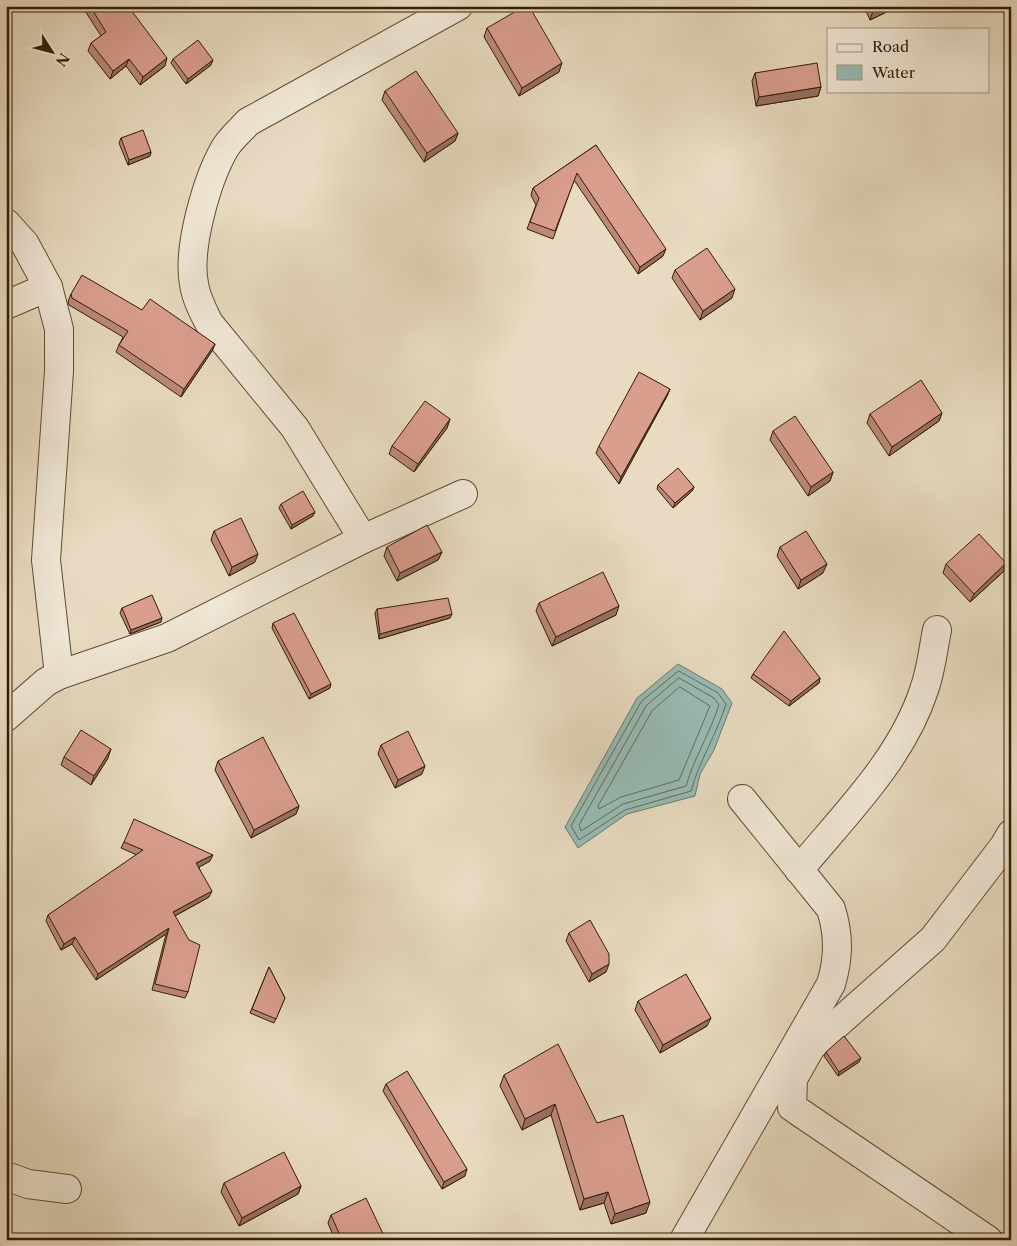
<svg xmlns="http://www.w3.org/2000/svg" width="1017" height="1246" viewBox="0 0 1017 1246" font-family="'Libre Caslon Text',serif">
<rect width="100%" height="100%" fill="#e8dbc1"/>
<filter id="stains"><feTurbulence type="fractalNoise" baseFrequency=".004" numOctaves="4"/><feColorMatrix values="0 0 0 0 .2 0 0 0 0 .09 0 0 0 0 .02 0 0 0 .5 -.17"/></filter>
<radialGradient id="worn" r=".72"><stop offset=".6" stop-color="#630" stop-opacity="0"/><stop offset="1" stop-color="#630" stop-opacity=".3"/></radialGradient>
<polygon fill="#97bbb4" stroke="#6f7c6d" points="678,664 722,689 732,703 714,750 700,774 695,796 627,814 578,848 565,827 637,698"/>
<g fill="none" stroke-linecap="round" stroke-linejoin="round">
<g stroke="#646c5c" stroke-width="1">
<path d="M679,671l39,22 8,11c-9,30 -27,57 -35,87l-66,19 -46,30 -8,-14 70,-124z"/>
<path d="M679,678l35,20 5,7c-9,28 -25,53 -33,81l-63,18 -42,27 -2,-6 67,-119z"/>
<polygon points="680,687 710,706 679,780 621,797 599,809 598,806 652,711"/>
</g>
<defs>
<g id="minor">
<polyline points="6,223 25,244 48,287 59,329 59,371 46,560 59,675"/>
<polyline points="6,305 48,287"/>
<path d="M363,539l-68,-111 -86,-105c-6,-12 -13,-25 -15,-39 -7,-36 13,-105 31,-136 6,-10 16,-18 23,-26l210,-116"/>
<polyline points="6,717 46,682 59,675 167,638 363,539 463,494"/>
<path d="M799,870c46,-56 102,-110 125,-180 7,-19 9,-40 13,-60"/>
<polyline points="6,1176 28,1184 67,1189"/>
<path d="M684,1240l147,-256c8,-27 8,-49 0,-75l-89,-110"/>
<polyline points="988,1240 792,1107 793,1079 811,1047 933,939 1004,846 1011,834"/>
</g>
</defs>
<use href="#minor" stroke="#604c32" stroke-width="30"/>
<use href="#minor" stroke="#f0e8d7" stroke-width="28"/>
</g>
<g fill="#bb887b" stroke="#321d03">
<polygon points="82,6 135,6 130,9 165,66 140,85 126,66 110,79 88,51 91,43 101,36"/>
<polygon points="864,6 899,6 870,20"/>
<polygon points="487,28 559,72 519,96 484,37"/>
<polygon points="173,59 211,65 186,84 171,63"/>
<polygon points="755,73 821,87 818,96 756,106 752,81"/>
<polygon points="385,91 458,133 455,141 424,162 382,100"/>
<polygon points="121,138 151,152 150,156 128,165 119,143"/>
<polygon points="596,145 663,256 638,274 574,180 553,239 527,229 536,205 531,195 533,188"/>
<polygon points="675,270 732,298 700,320 672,278"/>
<polygon points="71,294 142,310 215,344 212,351 181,397 116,352 119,345 123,337 69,305 68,302"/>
<polygon points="670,389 667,396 619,484 596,453 599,446"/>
<polygon points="942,413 939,421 889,456 867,423 870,414"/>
<polygon points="450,419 447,428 414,472 389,454 392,446"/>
<polygon points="773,431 833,472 830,481 808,496 770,440"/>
<polygon points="658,485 694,487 692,491 673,508 657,489"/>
<polygon points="281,504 313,516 291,529 279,508"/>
<polygon points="214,531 255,562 229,576 211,540"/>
<polygon points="387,547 442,552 438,560 397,581 384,556"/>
<polygon points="780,547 823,573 798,589 777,556"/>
<polygon points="946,564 1003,572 970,602 943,573"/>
<polygon points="539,603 616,615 552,646 536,611"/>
<polygon points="122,608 161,622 130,634 120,613"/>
<polygon points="377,609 450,618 379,639 375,613"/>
<polygon points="273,623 330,688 309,699 272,628"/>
<polygon points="753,674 820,678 819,683 789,706 751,678"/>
<polygon points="381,745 422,774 395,788 378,754"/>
<polygon points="64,757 108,758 91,785 61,765"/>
<polygon points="218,761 299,806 296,814 251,838 215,770"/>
<polygon points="124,842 210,861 199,867 209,897 175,916 188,992 185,998 152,990 166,934 96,980 72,944 61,950 46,921 48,915 137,855 121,848"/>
<polygon points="569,933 606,972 589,982 566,941"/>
<polygon points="269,967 285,998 274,1023 250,1013"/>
<polygon points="638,1001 707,1026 660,1053 635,1010"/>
<polygon points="826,1052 859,1062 838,1076 824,1056"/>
<polygon points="504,1075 597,1123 646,1213 611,1224 604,1203 580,1210 551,1115 522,1130 500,1086"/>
<polygon points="386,1084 465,1176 442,1189 383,1091"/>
<polygon points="224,1183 301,1186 298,1194 239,1226 221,1192"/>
<polygon points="331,1215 386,1240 335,1240 328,1223"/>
</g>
<g fill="#996f64" stroke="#321d03">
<polygon points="127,6 135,6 124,13"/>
<polygon points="883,6 899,6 870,20 873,11"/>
<polygon points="167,58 165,66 140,85 143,77"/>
<polygon points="129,59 126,66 110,79 113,71"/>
<polygon points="213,60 211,65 186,84 188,79"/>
<polygon points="562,63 559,72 519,96 522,88"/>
<polygon points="821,87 818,96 756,106 759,97"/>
<polygon points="458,133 455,141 424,162 427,153"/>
<polygon points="151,152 150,156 128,165 129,160"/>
<polygon points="666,249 663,256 638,274 640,267"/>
<polygon points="735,289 732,298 700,320 703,311"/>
<polygon points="215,344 212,351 181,397 184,389"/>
<polygon points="670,389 667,396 619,484 621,477"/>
<polygon points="942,413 939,421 889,456 892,447"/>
<polygon points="450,419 447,428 414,472 418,464"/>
<polygon points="833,472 830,481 808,496 811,487"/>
<polygon points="694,487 692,491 673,508 675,503"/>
<polygon points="315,512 313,516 291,529 292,525"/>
<polygon points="442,552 438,560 397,581 400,573"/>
<polygon points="258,554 255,562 229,576 232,567"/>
<polygon points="1006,563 1003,572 970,602 974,594"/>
<polygon points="827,564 823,573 798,589 801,580"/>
<polygon points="619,606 616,615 552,646 556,637"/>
<polygon points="452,614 450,618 379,639 380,634"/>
<polygon points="162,618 161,622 130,634 131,630"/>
<polygon points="820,678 819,683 789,706 791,701"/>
<polygon points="331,684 330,688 309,699 311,694"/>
<polygon points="111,749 108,758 91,785 94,776"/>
<polygon points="425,766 422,774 395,788 398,780"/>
<polygon points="299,806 296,814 251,838 254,830"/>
<polygon points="213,855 210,861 194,870 196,863"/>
<polygon points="212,891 209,897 171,918 173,912"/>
<polygon points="169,928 166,934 96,980 98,974"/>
<polygon points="75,937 72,944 61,950 64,944"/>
<polygon points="609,964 606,972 589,982 592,974"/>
<polygon points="711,1018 707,1026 660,1053 663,1045"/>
<polygon points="861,1058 859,1062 838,1076 839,1072"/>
<polygon points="555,1104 551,1115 522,1130 525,1119"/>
<polygon points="467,1169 465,1176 442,1189 444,1182"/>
<polygon points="301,1186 298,1194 239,1226 242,1218"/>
<polygon points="608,1192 604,1203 580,1210 584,1199"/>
<polygon points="650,1202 646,1213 611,1224 615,1214"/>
</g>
<g fill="#da9e8f" stroke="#321d03">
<polygon points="90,6 128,6 167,58 143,77 129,59 113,71 91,43 106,32"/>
<polygon points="525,6 529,6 562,63 522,88 487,28"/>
<polygon points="871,6 883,6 873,11"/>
<polygon points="198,40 213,60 188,79 173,59"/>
<polygon points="817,63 821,87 759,97 755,73"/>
<polygon points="416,71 458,133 427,153 385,91"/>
<polygon points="143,130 151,152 129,160 121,138"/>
<polygon points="596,145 666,249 640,267 577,173 555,231 530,222 539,198 533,188"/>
<polygon points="707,248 735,289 703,311 675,270"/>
<polygon points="82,275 142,310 150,299 215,344 184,389 119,345 128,331 72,298 71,294"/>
<polygon points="639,372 670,389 621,477 599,446"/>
<polygon points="921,380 942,413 892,447 870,414"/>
<polygon points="425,401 450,419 418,464 392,446"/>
<polygon points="795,416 833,472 811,487 773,431"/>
<polygon points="678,468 694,487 675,503 658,485"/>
<polygon points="303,491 315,512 292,525 281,504"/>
<polygon points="241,518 258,554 232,567 214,531"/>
<polygon points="427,525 442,552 400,573 387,547"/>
<polygon points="806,531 827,564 801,580 780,547"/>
<polygon points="979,534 1006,563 974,594 946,564"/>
<polygon points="603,572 619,606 556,637 539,603"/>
<polygon points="152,595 162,618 131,630 122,608"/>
<polygon points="448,598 452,614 380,634 377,609"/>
<polygon points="294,613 331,684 311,694 273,623"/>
<polygon points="784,631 820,678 791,701 753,674"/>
<polygon points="81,730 111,749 94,776 64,757"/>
<polygon points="408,731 425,766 398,780 381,745"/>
<polygon points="263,737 299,806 254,830 218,761"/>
<polygon points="134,819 213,855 196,863 212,891 173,912 189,940 200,945 188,992 155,984 169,928 98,974 75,937 64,944 48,915 143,850 124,842"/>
<polygon points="590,920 609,954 609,964 592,974 569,933"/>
<polygon points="269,967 285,998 276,1019 252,1009"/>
<polygon points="686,974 711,1018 663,1045 638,1001"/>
<polygon points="844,1036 861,1058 839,1072 826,1052"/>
<polygon points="558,1044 597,1123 623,1115 650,1202 615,1214 608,1192 584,1199 555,1104 525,1119 504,1075"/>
<polygon points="407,1071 467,1169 444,1182 386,1084"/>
<polygon points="284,1152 301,1186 242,1218 224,1183"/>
<polygon points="366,1198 386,1240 342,1240 331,1215"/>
</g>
<rect width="1017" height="1246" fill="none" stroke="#e8dbc1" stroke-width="25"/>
<rect x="8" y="8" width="1002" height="1231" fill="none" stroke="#321d03" stroke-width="2.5"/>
<rect x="12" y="12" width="992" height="1221" fill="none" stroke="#321d03"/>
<rect x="827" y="28" width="162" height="65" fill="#f0e8d7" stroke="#a49782"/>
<rect x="837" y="44" width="25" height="8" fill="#f0e8d7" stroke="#a49782"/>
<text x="872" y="52" font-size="15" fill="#321d03">Road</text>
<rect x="837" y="65" width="25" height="15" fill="#97bbb4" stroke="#a49782"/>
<text x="872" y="78" font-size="15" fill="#321d03">Water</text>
<g transform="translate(52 52) rotate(126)" stroke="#f0e8d7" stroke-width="4" paint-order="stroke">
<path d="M0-4L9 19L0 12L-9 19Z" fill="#321d03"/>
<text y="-8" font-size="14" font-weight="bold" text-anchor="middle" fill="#321d03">N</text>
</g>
<rect width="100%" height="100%" filter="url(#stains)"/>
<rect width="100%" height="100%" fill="url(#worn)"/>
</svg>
